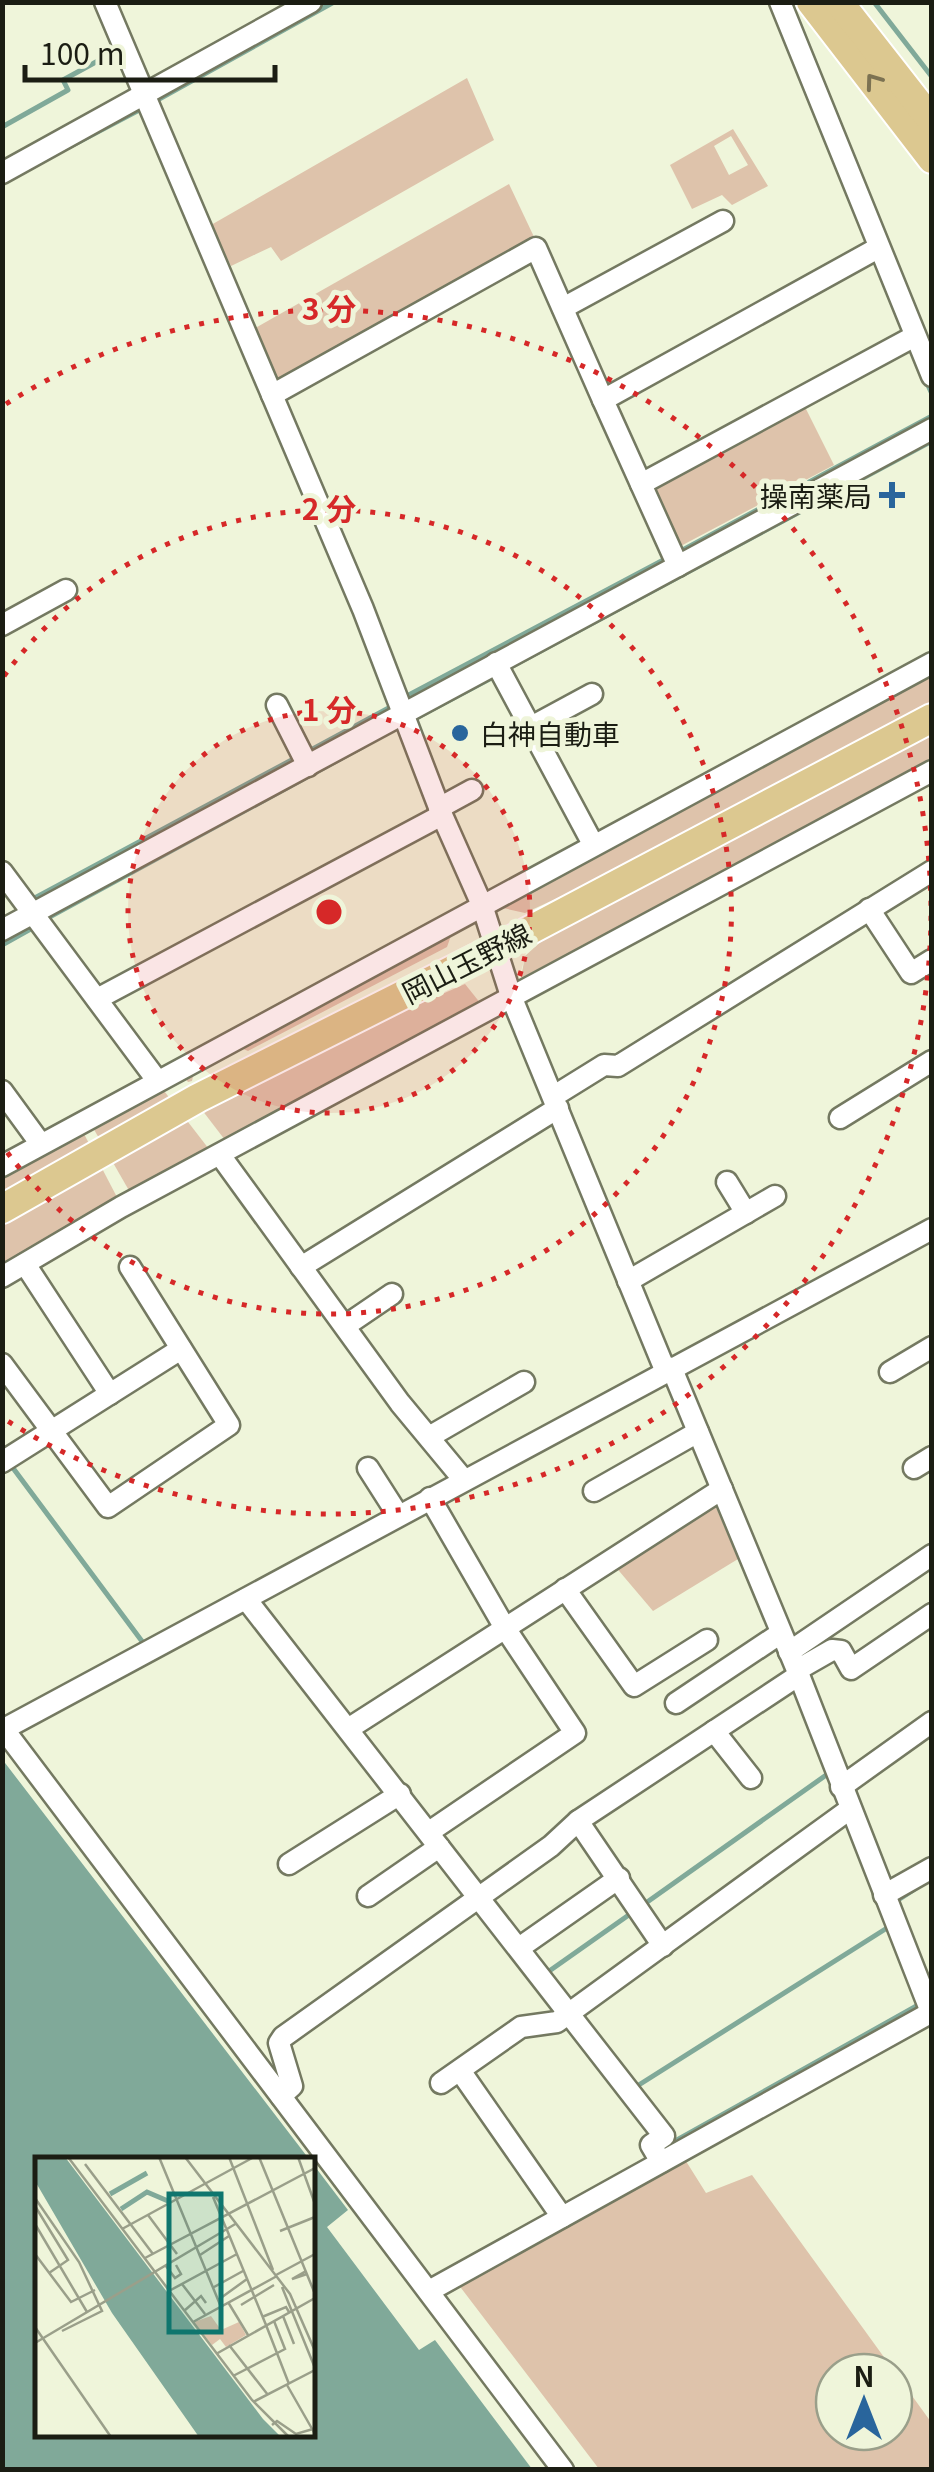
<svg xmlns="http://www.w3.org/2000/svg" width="934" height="2472" viewBox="0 0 934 2472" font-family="Georgia,'Noto Sans JP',serif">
<rect width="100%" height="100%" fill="#eff5da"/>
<g fill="#dec3ab" fill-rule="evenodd">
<polygon points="467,78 494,140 281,261 271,247 231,266 211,225"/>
<path d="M733,129l35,57 -36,19 -10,-10 -30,14 -22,-44zM731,136l17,29 -19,10 -15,-29z"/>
<polygon points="509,184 535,239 274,384 252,330"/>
<polygon points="805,407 834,465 677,548 652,491"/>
<polygon points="931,669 931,704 659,851 525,913 503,908 503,902"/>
<polygon points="931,728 931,764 521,978 525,956 546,937"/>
<polygon points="454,927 447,947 248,1051 241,1048 194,1072 192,1081 188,1082 181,1073"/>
<polygon points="465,984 481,1004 225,1140 202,1110 303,1055"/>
<polygon points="161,1087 212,1153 131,1194 92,1126"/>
<polygon points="83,1132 119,1201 3,1270 2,1177"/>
<polygon points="713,1500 738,1559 653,1611 614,1565"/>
<path d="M684,2158l22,35 46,-18 179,247v47h-332l-141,-185zM834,2372h60v60h-60z"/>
</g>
<polygon fill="#80a999" points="2,1759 309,2159 38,2160 38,2434 312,2434 313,2164 348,2210 327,2227 419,2350 435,2340 532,2469 3,2469"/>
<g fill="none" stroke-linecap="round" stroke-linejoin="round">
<g stroke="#80a999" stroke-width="5">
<polyline points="874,2 932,77"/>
<polyline points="152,103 334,2"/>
<polyline points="2,127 68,90 63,80 116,51 118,56"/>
<polyline points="69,147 143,108"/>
<polyline points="926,381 932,394"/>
<polyline points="679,552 932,416"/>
<polyline points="507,669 932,441"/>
<polyline points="405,697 669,557"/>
<polyline points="416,718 497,675"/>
<polyline points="309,751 396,704"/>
<polyline points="31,900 299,756"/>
<polyline points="44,920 364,746"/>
<polyline points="2,945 36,926"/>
<polyline points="10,1464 147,1648"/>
<polyline points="895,1902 915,1889"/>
<polyline points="643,1905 829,1773"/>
<polyline points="545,1974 633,1912"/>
<polyline points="634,2088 887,1928"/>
<polyline points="668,2145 920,2004"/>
</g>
<defs>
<g id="minor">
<polyline points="105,2 363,609 442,815 482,905 511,996 663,1365 672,1369 797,1670 931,2012"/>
<polyline points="780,2 932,376"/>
<polyline points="2,173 311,2"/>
<polyline points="563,308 723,221"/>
<polyline points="272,395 536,248 603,400"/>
<polyline points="641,484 915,336"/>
<polyline points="678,566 603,400 878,248"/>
<polyline points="2,625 66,590"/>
<polyline points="496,663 593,844"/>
<polyline points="277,705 308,766"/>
<polyline points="531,727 592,694"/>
<polyline points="439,808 472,790"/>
<polyline points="2,872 156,1079"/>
<polyline points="869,909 911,973 932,960"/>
<polyline points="2,930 932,429"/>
<polyline points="97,999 442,815"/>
<polyline points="2,1091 40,1143"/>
<polyline points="554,1096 604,1065 618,1066 932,871"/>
<polyline points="840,1118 932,1061"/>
<polyline points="220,1155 400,1403 463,1479"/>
<polyline points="2,1166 932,663"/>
<polyline points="727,1182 746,1213"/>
<polyline points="25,1264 110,1394"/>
<polyline points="301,1267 558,1108"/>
<polyline points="2,1277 121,1207 932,771"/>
<polyline points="628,1281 775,1196"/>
<polyline points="345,1326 392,1294"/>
<polyline points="2,1364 108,1507 229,1425 130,1267"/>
<polyline points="890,1372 932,1347"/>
<polyline points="429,1437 524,1382"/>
<polyline points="2,1462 181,1349"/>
<polyline points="368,1468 398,1515"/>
<polyline points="914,1468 932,1457"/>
<polyline points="594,1491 698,1432"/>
<polyline points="565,1589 634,1686 707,1640"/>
<polyline points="246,1599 664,2136 651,2145 661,2162"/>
<polyline points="789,1652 932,1555"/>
<polyline points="797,1670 832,1650 841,1651 851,1669 932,1614"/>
<polyline points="676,1703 781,1633"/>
<polyline points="2,1727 563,2470"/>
<polyline points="4,1729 932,1229"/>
<polyline points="348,1729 722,1489"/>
<polyline points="714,1731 751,1778"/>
<polyline points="841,1787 932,1722"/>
<polyline points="578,1821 799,1675"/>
<polyline points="429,1832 575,1733 505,1628 430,1498"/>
<polyline points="289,1864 400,1794"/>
<polyline points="884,1895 932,1868"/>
<polyline points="368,1896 439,1847"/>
<polyline points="519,1948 619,1878"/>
<polyline points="461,2072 562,2217"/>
<polyline points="441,2083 521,2027 557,2022 850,1809"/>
<polyline points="281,2096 292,2086 279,2043 283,2037 551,1846 578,1821 663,1946"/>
<polyline points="429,2291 932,2012"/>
</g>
<g id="major">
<polyline points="811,2 932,159"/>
<polyline points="839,2 932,121"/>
<polyline points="2,1209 198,1098 498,947 932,718"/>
</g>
</defs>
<use href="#minor" stroke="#747961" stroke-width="25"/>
<use href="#major" stroke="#fff" stroke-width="32"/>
<use href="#minor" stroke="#fff" stroke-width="20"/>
<use href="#major" stroke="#dcc890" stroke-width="28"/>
</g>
<defs><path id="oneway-chevron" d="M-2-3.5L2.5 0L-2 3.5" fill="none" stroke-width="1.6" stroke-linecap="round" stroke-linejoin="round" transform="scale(2.5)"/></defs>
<use stroke="#7c7252" href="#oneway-chevron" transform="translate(873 81) rotate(-126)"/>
<circle cx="329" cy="912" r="201" fill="#d62828" fill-opacity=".12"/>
<g fill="none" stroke="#d62828" stroke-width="5" stroke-dasharray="5 10">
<circle cx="329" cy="912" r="201"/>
<path d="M4 676A402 402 0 1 1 4 1148"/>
<path d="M6 404A602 602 0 1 1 6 1420"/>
</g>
<g fill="#29659c" stroke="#eff5da" stroke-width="4">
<path d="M887 480h10v10h10v10h-10v10h-10v-10h-10v-10h10z"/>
<circle cx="460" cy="733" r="10"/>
</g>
<g text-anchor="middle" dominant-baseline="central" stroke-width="10" stroke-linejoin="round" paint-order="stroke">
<g font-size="28" fill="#1b1d13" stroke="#eff5da" text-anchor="end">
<text x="872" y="495">操南薬局</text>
<text x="480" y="733" text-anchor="start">白神自動車</text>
</g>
<g font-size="28" fill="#1b1d13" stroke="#eff5da">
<text transform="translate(466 962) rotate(-27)">岡山玉野線</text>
</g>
</g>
<g transform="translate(35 2157)">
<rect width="280" height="280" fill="#eff5da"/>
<path d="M176,159l10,14 18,-8 7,13 -20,12 -6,-8 -8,6 -18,-23z" fill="#dec3ab"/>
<path d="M30,0l198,262 18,18h-82l-87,-124 -77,-132v-23z" fill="#80a999"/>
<path fill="none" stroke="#80a999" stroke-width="5" d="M75,37l37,-21M86,52l26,-17 21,9"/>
<path fill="none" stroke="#9a9f8a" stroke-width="2.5" d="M33,0l184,243 37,37M124,0l62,150M150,0l105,137 25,57M194,0l44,113M224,0l56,137M263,0l17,47M50,7l68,90M178,40l13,31M0,41l44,64 23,49 -40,20M0,49l33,54 -19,13M113,58l29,39M0,67l52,88M87,72l132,-72M192,73l39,95M245,74l35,-14M0,97l36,48 24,-12M165,98l29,-19M110,101l170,-90M131,109l9,12 6,-4 -5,-9M271,114l-14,8 15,-5M241,118l39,-21M147,127l23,30M179,130l29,-16M247,130l33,81M134,134l68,-37M183,143l29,-21M193,145l20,33M206,148l33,-20M149,154l17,-15 5,7M248,159l11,28M227,160l24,-10 3,5M158,165l84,-46M231,168l23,59M0,170l76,110M0,186l202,-120M194,188l39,50M181,197l99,-56M198,219l52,-27 -11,-28M252,228l28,49M218,245l62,-32M237,268l5,-4 19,13 17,-5"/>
<path fill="#0f766e" fill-opacity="0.15" stroke="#0f766e" stroke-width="5" d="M134,37h52v138h-52z"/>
<rect width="280" height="280" fill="none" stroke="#1b1d13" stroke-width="5"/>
</g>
<circle cx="329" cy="912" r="15" fill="#d62828" stroke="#eff5da" stroke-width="5"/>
<g font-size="30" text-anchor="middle" font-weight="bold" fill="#d62828" stroke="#eff5da" stroke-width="10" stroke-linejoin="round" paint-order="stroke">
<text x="329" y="320">3 分</text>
<text x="329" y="520">2 分</text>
<text x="329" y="721">1 分</text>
</g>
<rect width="934" height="2472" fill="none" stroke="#1b1d13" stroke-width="10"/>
<g transform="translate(864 2402)"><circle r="48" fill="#eff5da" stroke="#9a9f8a" stroke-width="2.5"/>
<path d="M0-8L18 38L0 25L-18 38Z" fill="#29659c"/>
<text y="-15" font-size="28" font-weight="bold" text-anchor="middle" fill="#1b1d13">N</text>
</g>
<path d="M25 65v15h250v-15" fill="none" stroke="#1b1d13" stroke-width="5"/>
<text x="40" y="65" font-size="30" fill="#1b1d13" stroke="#eff5da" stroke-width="8" paint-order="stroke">100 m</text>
</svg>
